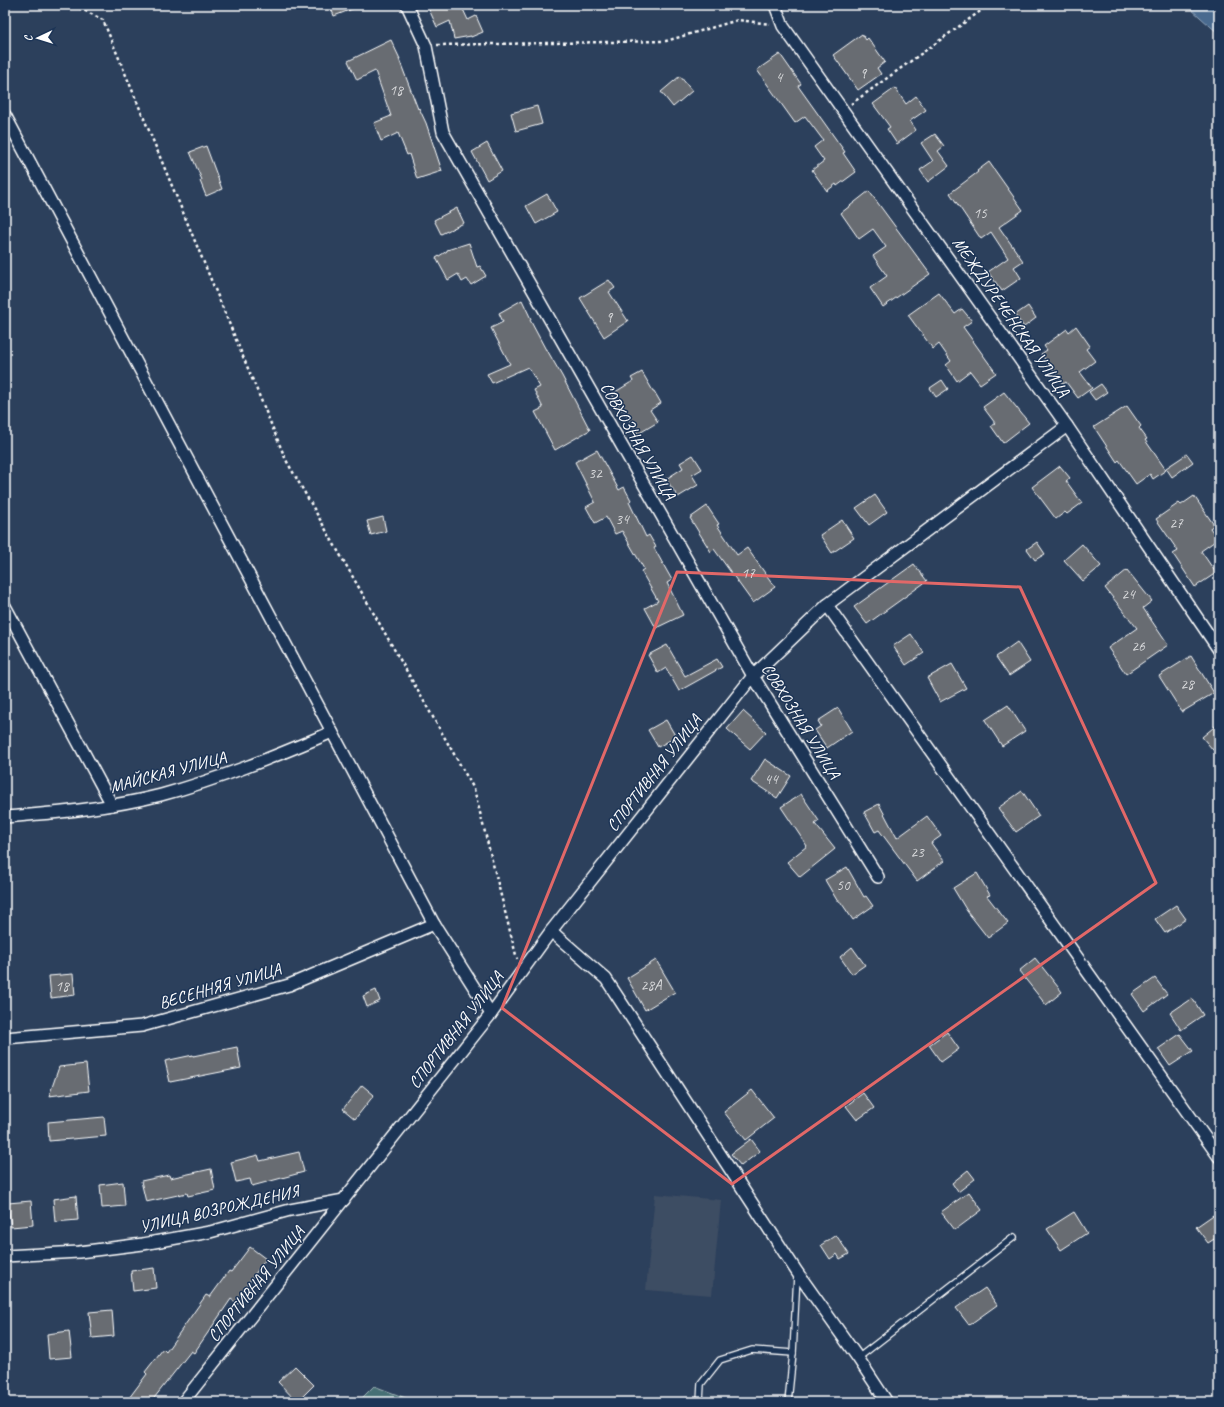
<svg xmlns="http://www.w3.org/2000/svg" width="1224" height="1407" viewBox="0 0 1224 1407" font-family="Caveat,sans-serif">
<rect width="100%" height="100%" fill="#2c405c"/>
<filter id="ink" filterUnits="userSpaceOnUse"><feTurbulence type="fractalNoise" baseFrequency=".025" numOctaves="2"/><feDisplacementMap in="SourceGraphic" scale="8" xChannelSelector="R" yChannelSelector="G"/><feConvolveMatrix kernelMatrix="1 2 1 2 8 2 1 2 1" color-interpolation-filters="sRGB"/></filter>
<g filter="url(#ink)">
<polygon fill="#3e4d63" points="655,1194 721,1200 712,1295 646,1290"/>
<polygon fill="#476f74" stroke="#a3b7ba" points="374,1386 416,1402 358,1402"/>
<polygon fill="#496a8f" stroke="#92a6bc" points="1192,5 1219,5 1219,34 1191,9"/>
<g fill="#676c72" stroke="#fff">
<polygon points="330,5 360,5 360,6 334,16"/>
<polygon points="427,5 461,5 468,20 476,16 483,32 471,37 471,36 454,39 450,21 437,27"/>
<polygon points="862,34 866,40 868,38 885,62 877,68 881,74 858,90 833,55"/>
<polygon points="391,40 400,59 399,59 418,109 419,108 426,123 442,171 417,179 409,154 407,155 398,133 381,141 374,123 391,116 375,71 357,80 348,61"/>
<polygon points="780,54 801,84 798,86 845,152 843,153 856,172 837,186 836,184 827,191 812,170 824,161 814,147 823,140 805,116 795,123 757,70"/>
<polygon points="680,76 692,91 673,107 661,92"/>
<polygon points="895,88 906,104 916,96 926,110 910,121 916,130 897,144 887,129 890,127 873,104"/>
<polygon points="537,106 542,124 516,131 511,113"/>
<polygon points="935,134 944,146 938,151 949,166 928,182 920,170 933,161 921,143"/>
<polygon points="487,143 502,171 487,180 472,152"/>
<polygon points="206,146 222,189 206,196 200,181 202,180 190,152"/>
<polygon points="989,162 1023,210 999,227 1023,261 1014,267 1021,278 1002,291 988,272 1008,258 991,232 981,239 950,193 978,172 977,171"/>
<polygon points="869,191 930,274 883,307 870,288 887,276 873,256 886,247 873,229 859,239 841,213"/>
<polygon points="547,194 557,212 536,224 526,206"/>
<polygon points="457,208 464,223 441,234 434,220"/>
<polygon points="469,243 477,267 480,266 486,276 471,285 467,279 462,282 458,274 448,280 436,258 447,251 447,250"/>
<polygon points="609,280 615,288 609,292 628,321 604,337 580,298"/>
<polygon points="939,293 955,314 962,309 972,321 963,327 996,373 980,384 970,371 957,381 946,365 951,361 939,344 933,349 908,315"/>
<polygon points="522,300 531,319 530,320 546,350 547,350 562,376 590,430 555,450 535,412 543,408 534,390 540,387 528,367 492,383 487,374 510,364 491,328 503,322 499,313"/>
<polygon points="1028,306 1036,318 1024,327 1015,315"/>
<polygon points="1076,326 1090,346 1086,349 1095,361 1080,372 1092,388 1078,398 1066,382 1063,384 1041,354 1047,350 1044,346 1067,329 1069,332"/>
<polygon points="642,372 653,391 654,391 661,403 650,410 658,422 638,434 623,409 621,410 612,394 633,381 631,378"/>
<polygon points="942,380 948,389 936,397 930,388"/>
<polygon points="1101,384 1107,392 1095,400 1089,392"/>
<polygon points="1004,392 1029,423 1003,443 991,426 995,423 983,407"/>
<polygon points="1127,406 1141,426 1139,428 1147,439 1145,440 1166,470 1153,479 1150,474 1136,484 1119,460 1117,462 1094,427"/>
<polygon points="597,450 619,490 624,487 631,500 629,502 646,537 649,535 656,547 654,548 672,580 667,583 683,615 656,628 645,608 658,601 641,571 644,569 622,531 615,534 606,517 595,523 586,507 595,502 575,462"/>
<polygon points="1187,454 1193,462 1172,477 1166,468"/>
<polygon points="693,455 702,469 692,475 698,485 678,497 666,479 683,468 680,463"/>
<polygon points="1060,466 1070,478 1066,481 1082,503 1067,514 1065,512 1056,519 1032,487"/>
<polygon points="875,495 887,512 869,525 856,508"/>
<polygon points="1194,496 1214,525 1210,528 1218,539 1201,551 1216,573 1195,587 1173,554 1178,551 1156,519 1179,503 1181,505"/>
<polygon points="707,506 719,524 717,525 737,555 747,548 775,587 753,603 714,549 711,552 690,518"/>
<polygon points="383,517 386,531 371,535 367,521"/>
<polygon points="842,520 854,538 832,553 820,535"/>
<polygon points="1037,542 1045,554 1035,560 1027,549"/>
<polygon points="1082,544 1101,566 1083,581 1064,560"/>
<polygon points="914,564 927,581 867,624 854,607"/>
<polygon points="1127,570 1152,601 1143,608 1168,645 1126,674 1108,648 1137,628 1105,588"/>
<polygon points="911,634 924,653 906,665 893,646"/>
<polygon points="1017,642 1030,662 1009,676 996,657"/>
<polygon points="667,645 685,676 717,659 722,667 679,691 666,668 658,673 648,655"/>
<polygon points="1191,656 1214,693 1182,712 1159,676"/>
<polygon points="952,664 966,688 940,702 927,678"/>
<polygon points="1008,705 1025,731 1002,746 985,720"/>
<polygon points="838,708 852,731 827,748 815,730 821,726 818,721"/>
<polygon points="743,711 766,732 750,749 727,729"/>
<polygon points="666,720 676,737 658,747 648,730"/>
<polygon points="1219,723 1219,757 1202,737"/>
<polygon points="765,759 791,776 777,798 751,781"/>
<polygon points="1022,791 1039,816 1016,832 998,808"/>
<polygon points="801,794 819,821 815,824 835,849 800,877 787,862 807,846 781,807"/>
<polygon points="879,804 897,838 927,816 941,836 931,843 944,861 917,881 879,830 875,832 864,812"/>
<polygon points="847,867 864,897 866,896 873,906 853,920 840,901 838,902 825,880"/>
<polygon points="977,873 990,895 987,896 1008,923 988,938 967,911 953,888"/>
<polygon points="1176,905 1186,919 1165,933 1155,919"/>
<polygon points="852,947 865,965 852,974 840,957"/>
<polygon points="1035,958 1062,992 1046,1005 1019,971"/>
<polygon points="656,960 675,992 645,1010 627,978"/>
<polygon points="73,974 75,995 51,998 49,976"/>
<polygon points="1155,978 1167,994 1144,1011 1132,994"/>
<polygon points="376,990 380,1001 367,1007 363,996"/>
<polygon points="1192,998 1203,1015 1181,1030 1170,1013"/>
<polygon points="947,1032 959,1049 941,1062 929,1045"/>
<polygon points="1180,1034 1193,1051 1170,1066 1158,1049"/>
<polygon points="237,1047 241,1068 170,1082 165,1061 193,1055 193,1056"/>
<polygon points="86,1064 89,1091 49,1096 59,1067"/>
<polygon points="362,1085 374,1095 355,1119 343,1109"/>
<polygon points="752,1090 774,1118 746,1140 724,1112"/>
<polygon points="863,1093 874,1108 857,1120 846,1106"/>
<polygon points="104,1117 106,1136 49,1141 48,1122"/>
<polygon points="751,1139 760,1151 741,1166 731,1154"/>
<polygon points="299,1152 304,1172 252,1186 250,1179 236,1182 231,1162 258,1155 260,1161"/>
<polygon points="211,1169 215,1190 188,1196 187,1193 146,1202 141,1181 169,1175 170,1178"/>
<polygon points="968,1170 975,1179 958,1192 952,1183"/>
<polygon points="123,1182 125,1206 102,1208 100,1185"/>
<polygon points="969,1192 982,1210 955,1230 941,1212"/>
<polygon points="76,1196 78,1220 55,1222 53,1199"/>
<polygon points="31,1201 33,1225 11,1227 8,1203"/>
<polygon points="1219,1211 1219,1236 1208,1243 1196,1227"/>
<polygon points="1074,1212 1087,1233 1061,1250 1047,1229"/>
<polygon points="836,1235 849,1254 840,1259 837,1254 830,1259 821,1245"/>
<polygon points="250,1247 266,1259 247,1285 251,1287 238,1304 231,1299 194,1353 191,1351 151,1402 126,1402 147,1374 145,1372 163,1349 166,1352 206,1295 210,1297 229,1271 231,1272"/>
<polygon points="154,1268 156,1288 133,1291 131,1271"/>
<polygon points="985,1288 997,1305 969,1325 956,1308"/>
<polygon points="112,1310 114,1336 92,1338 89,1312"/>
<polygon points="69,1331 72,1357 49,1359 47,1334"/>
<polygon points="295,1366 314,1385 297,1402 278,1382"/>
</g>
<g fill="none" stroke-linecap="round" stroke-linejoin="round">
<defs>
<g id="lane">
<polyline points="858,1358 1014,1237"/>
<polyline points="700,1402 701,1384 720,1360 752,1350 793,1353"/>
<polyline points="788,1402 793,1353 797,1275"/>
</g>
<g id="street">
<polyline points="407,5 426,46 443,132 753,676 878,877"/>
<polyline points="775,5 783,26 1067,426 1219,650"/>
<polyline points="5,115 434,924 491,1014"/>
<polyline points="827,605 1219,1157"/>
<polyline points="5,606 112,805"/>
<path d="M5,817c52,-4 105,-9 156,-22 59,-16 115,-39 171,-63"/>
<polyline points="551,931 606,979 797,1272 858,1358 887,1402"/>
<polyline points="5,1038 142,1026 289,985 434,924"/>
<polyline points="5,1256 79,1252 143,1244 210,1232 290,1210 344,1200"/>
<polyline points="183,1402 491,1014 551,931 753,676 827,605 1067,426"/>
</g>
</defs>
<use href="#lane" stroke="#fff" stroke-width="8"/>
<use href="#street" stroke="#fff" stroke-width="14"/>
<g stroke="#fff" stroke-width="2.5" stroke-dasharray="3 3" stroke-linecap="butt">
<polyline points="74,5 103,20 286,460 474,789 517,959"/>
<polyline points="437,45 666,41 738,20 770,24"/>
<polyline points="851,104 989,5"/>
</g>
<use href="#lane" stroke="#1d3557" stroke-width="5.5"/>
<use href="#street" stroke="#1d3557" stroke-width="11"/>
</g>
</g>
<path fill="none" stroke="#e26868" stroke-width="3" stroke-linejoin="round" d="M677,572l343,15 136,296 -424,301 -230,-176z"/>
<g text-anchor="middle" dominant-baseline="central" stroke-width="3" stroke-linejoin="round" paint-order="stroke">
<g font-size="15" fill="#d9dadc">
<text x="863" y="73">9</text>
<text x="779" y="77">4</text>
<text x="396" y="90">18</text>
<text x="980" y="213">15</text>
<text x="609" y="317">9</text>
<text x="595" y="473">32</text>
<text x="622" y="519">34</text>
<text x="1176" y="523">27</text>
<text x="748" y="573">17</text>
<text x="1128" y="594">24</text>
<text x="1138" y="646">26</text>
<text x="1187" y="684">28</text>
<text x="771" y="779">44</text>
<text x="917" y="852">23</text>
<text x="843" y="885">50</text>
<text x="651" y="985">28А</text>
<text x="62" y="986">18</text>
</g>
<g font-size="17" fill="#fff" stroke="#1d3557">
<text transform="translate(1011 317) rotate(55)">МЕЖДУРЕЧЕНСКАЯ УЛИЦА</text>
<text transform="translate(638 441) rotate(60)">СОВХОЗНАЯ УЛИЦА</text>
<text transform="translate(801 721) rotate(58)">СОВХОЗНАЯ УЛИЦА</text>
<text transform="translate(168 772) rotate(-15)">МАЙСКАЯ УЛИЦА</text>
<text transform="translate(654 773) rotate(-52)">СПОРТИВНАЯ УЛИЦА</text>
<text transform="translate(220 986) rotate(-16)">ВЕСЕННЯЯ УЛИЦА</text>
<text transform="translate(456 1030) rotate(-52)">СПОРТИВНАЯ УЛИЦА</text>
<text transform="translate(219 1209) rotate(-13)">УЛИЦА ВОЗРОЖДЕНИЯ</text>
<text transform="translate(256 1284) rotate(-51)">СПОРТИВНАЯ УЛИЦА</text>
</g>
</g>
<rect width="1224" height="1407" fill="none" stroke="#1d3557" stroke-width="20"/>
<rect x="10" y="10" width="1204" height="1387" fill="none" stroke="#fff" stroke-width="1.5" filter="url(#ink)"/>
<g transform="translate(38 38) rotate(266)" stroke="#1d3557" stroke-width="3" paint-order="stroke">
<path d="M0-3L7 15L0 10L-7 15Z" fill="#ffffff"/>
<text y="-6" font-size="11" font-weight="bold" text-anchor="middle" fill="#ffffff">С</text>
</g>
</svg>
